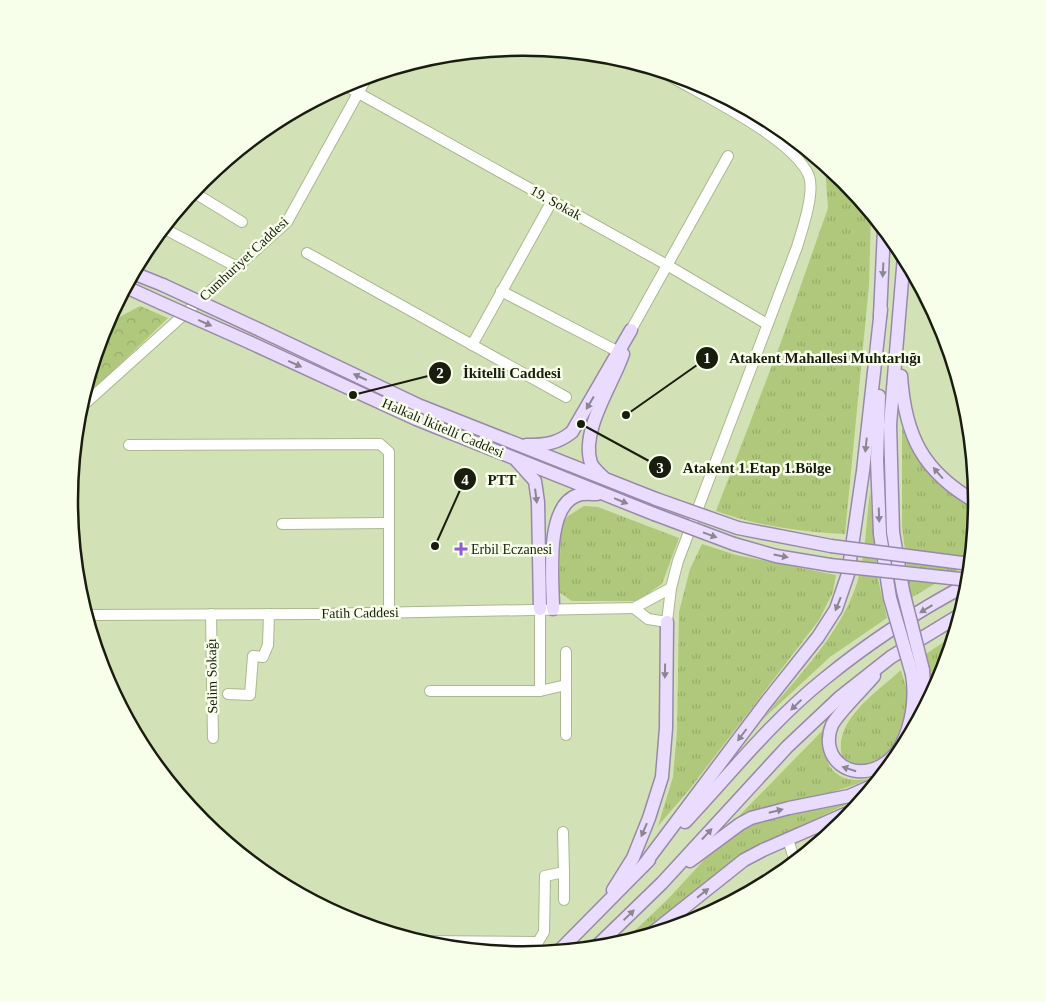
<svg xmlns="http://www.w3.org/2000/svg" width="1046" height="1002" viewBox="0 0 1046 1002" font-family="'Times New Roman',serif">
<defs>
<pattern id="grass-tufts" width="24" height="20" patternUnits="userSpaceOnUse" patternTransform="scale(1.25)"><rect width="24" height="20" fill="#b0c87b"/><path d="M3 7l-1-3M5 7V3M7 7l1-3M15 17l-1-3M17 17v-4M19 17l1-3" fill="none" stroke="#97ab69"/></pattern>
<pattern id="park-crowns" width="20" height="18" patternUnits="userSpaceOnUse" patternTransform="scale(1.25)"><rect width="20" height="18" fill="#b0c87b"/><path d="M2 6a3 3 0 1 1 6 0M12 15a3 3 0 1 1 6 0" fill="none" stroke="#97ab69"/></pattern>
</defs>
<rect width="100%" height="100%" fill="#d3e1b7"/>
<g fill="url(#grass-tufts)">
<path d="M825,165l19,16 27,32 -2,72 -24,249c-43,-2 -88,-8 -129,-23l65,-169 47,-134z"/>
<path d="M902,428c19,41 33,58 74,80l-6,55 -59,35 -9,-72z"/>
<path d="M870,491l8,88 9,39 -57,39 -69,64c34,-42 79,-85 96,-138 9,-29 9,-62 13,-92z"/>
<polygon points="584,506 598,507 679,538 662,584 637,601 572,601 559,592 561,525 568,516"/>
<polygon points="702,544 736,555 836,575 833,592 819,620 689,790 658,826 673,777 677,731 679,612 690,569"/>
<polygon points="954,635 942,675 932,694 926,654"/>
<path d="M901,670c2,8 6,17 6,26 -1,23 -16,74 -46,71 -6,0 -13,-5 -18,-7 -13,-38 33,-67 58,-90z"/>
<path d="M824,729c-4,34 10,58 48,49 -44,19 -91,24 -136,41z"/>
<polygon points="853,801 743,854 635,939 622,943 668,899 704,860 739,832 754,824 770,819"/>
</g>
<polygon fill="url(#park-crowns)" points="140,306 168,318 82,401 108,319 112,321"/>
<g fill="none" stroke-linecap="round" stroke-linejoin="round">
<defs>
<g id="minor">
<polyline points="344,85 667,265 767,324"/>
<polyline points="193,192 242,222"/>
<polyline points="163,228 237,267"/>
<polyline points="307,253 566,397"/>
<polyline points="501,291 617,351"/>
<polyline points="631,330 728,156"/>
<polyline points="472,345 552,201"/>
<polyline points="79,409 287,222 367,77"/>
<polyline points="129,445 380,444 389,452 389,613"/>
<polyline points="282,524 388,523"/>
<path d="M634,608l14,11 19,3 4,-34 7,-27 119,-314c5,-17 18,-54 12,-71 -15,-38 -111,-83 -148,-105"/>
<polyline points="540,609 540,691"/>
<polyline points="211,614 213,738"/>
<polyline points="86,615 316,614 634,608 671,588"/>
<polyline points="430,691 540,691 566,685"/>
<polyline points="228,694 250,695 253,656 263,657 268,645 269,614"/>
<polyline points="566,735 566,652"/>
<polyline points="563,832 564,872"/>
<polyline points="788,839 795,862"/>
<polyline points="420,941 538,942 544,932 545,876 564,872 564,900"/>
</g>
<g id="major">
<polyline points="133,273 163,285"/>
<polyline points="126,287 161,303"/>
<polyline points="880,316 884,230"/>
<polyline points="260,330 418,405 656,499"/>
<polyline points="251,343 416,419 654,514"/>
<path d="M901,376c4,60 22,96 75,126"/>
<polyline points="879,396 877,460 880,534 890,598"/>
<path d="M526,445c19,0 31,-1 46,-13l59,-102"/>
<polyline points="517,461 535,481 538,502 540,609"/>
<path d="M603,477c-4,-4 -10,-9 -12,-14 -11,-32 22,-79 32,-109"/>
<polyline points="738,528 831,546"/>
<polyline points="734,544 776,556 830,565"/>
<polyline points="903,591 893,532 890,425 904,256"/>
<path d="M553,609c0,-28 -9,-103 25,-114 5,-2 13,-1 19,-1"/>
<polyline points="923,670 925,706"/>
<path d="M874,676c-10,12 -36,37 -42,49 -12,29 12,54 42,44 35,-12 43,-64 38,-95"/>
<path d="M685,822c45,-48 87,-101 138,-142 45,-37 94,-69 145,-96"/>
<polyline points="690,861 740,824 751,818 789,808 849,796 874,785"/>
<polyline points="643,866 764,705 818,637 836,609 848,574 863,471 881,309"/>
<polyline points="613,890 633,858 649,818 662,777 666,728 667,622"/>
<polyline points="651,934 744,860 763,850 852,811"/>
<polyline points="596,947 662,883 787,747 839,698 891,657 960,615"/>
<polyline points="559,951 649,860"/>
</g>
</defs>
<use href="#minor" stroke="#abb890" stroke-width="12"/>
<use href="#major" stroke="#978aa9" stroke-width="15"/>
<use href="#minor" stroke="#fff" stroke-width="10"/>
<use href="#major" stroke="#e9dcfe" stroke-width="12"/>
<defs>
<g id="major-bridge">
<polyline points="163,285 260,330"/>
<polyline points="161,303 251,343"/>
<polyline points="656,499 738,528"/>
<polyline points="654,514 734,544"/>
<polyline points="831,546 970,564"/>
<polyline points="830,565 969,580"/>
<polyline points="903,591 923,670"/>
<polyline points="890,598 912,674"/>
</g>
</defs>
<use href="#major-bridge" stroke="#978aa9" stroke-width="15" stroke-linecap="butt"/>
<use href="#major-bridge" stroke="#e9dcfe" stroke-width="12"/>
</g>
<defs><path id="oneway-solid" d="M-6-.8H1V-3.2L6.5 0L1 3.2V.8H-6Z" transform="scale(1.25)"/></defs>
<g fill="#8b8692">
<use href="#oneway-solid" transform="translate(883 270) rotate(93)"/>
<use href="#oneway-solid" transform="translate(205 323) rotate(24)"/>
<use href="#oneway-solid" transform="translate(295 364) rotate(24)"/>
<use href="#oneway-solid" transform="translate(360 377) rotate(-155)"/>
<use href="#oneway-solid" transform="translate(590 403) rotate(121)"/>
<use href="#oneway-solid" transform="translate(866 445) rotate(96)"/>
<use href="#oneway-solid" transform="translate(938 473) rotate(-131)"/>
<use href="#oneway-solid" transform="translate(536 496) rotate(83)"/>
<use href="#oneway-solid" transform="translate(621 501) rotate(22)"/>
<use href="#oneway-solid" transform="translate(879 515) rotate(88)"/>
<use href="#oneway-solid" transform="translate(710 535) rotate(20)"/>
<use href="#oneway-solid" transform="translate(781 556) rotate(11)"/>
<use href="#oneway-solid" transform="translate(838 604) rotate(112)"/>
<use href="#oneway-solid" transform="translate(926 609) rotate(149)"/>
<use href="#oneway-solid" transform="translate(665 671) rotate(91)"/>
<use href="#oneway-solid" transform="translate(796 705) rotate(136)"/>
<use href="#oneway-solid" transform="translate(742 735) rotate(127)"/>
<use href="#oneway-solid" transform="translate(849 769) rotate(-162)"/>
<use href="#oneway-solid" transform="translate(776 811) rotate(-14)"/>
<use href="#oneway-solid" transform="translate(644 830) rotate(113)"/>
<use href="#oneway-solid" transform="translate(707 834) rotate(-47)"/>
<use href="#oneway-solid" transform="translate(703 893) rotate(-38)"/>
<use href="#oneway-solid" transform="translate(629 915) rotate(-44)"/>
</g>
<path fill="#935bd2" stroke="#f7ffea" stroke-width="2" d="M458.5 541.5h5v5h5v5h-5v5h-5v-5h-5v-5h5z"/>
<g text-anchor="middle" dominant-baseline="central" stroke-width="5" stroke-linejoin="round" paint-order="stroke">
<g font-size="14" fill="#191d0e" stroke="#f7ffea">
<text transform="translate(556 203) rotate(29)">19. Sokak</text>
<text transform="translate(244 259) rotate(-43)">Cumhuriyet Caddesi</text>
<text transform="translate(443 428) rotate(23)">Halkalı İkitelli Caddesi</text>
<text transform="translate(360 613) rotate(-1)">Fatih Caddesi</text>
<text transform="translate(212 676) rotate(-91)">Selim Sokağı</text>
</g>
<g font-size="14" fill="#191d0e" stroke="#f7ffea" text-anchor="start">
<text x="471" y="549">Erbil Eczanesi</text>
</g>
</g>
<path d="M0 0H1046V1002H0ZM78 501a445 445 0 1 1 890 0a445 445 0 1 1-890 0Z" fill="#f7ffea" fill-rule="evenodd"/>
<path fill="none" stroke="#191d0e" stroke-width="2.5" d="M78 501a445 445 0 1 1 890 0a445 445 0 1 1-890 0Z"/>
<path fill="none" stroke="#191d0e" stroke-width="2" d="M626 415L707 358M353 395L440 373M581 424L660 467M435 546L465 479"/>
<g fill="#191d0e" stroke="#f7ffea" stroke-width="2">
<circle cx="626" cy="415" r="5"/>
<circle cx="353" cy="395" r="5"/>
<circle cx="581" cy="424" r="5"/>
<circle cx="435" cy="546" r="5"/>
<circle cx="707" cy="358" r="12"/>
<circle cx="440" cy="373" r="12"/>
<circle cx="660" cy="467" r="12"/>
<circle cx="465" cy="479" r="12"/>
</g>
<g font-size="15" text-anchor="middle" font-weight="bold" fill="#fff">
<text x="707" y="363">1</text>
<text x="440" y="378">2</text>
<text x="660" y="473">3</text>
<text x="465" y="485">4</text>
</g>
<g font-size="15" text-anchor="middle" font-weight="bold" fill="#191d0e" stroke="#f7ffea" stroke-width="5" stroke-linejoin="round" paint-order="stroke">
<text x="825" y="363">Atakent Mahallesi Muhtarlığı</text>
<text x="512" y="378">İkitelli Caddesi</text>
<text x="757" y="473">Atakent 1.Etap 1.Bölge</text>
<text x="502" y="485">PTT</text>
</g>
</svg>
